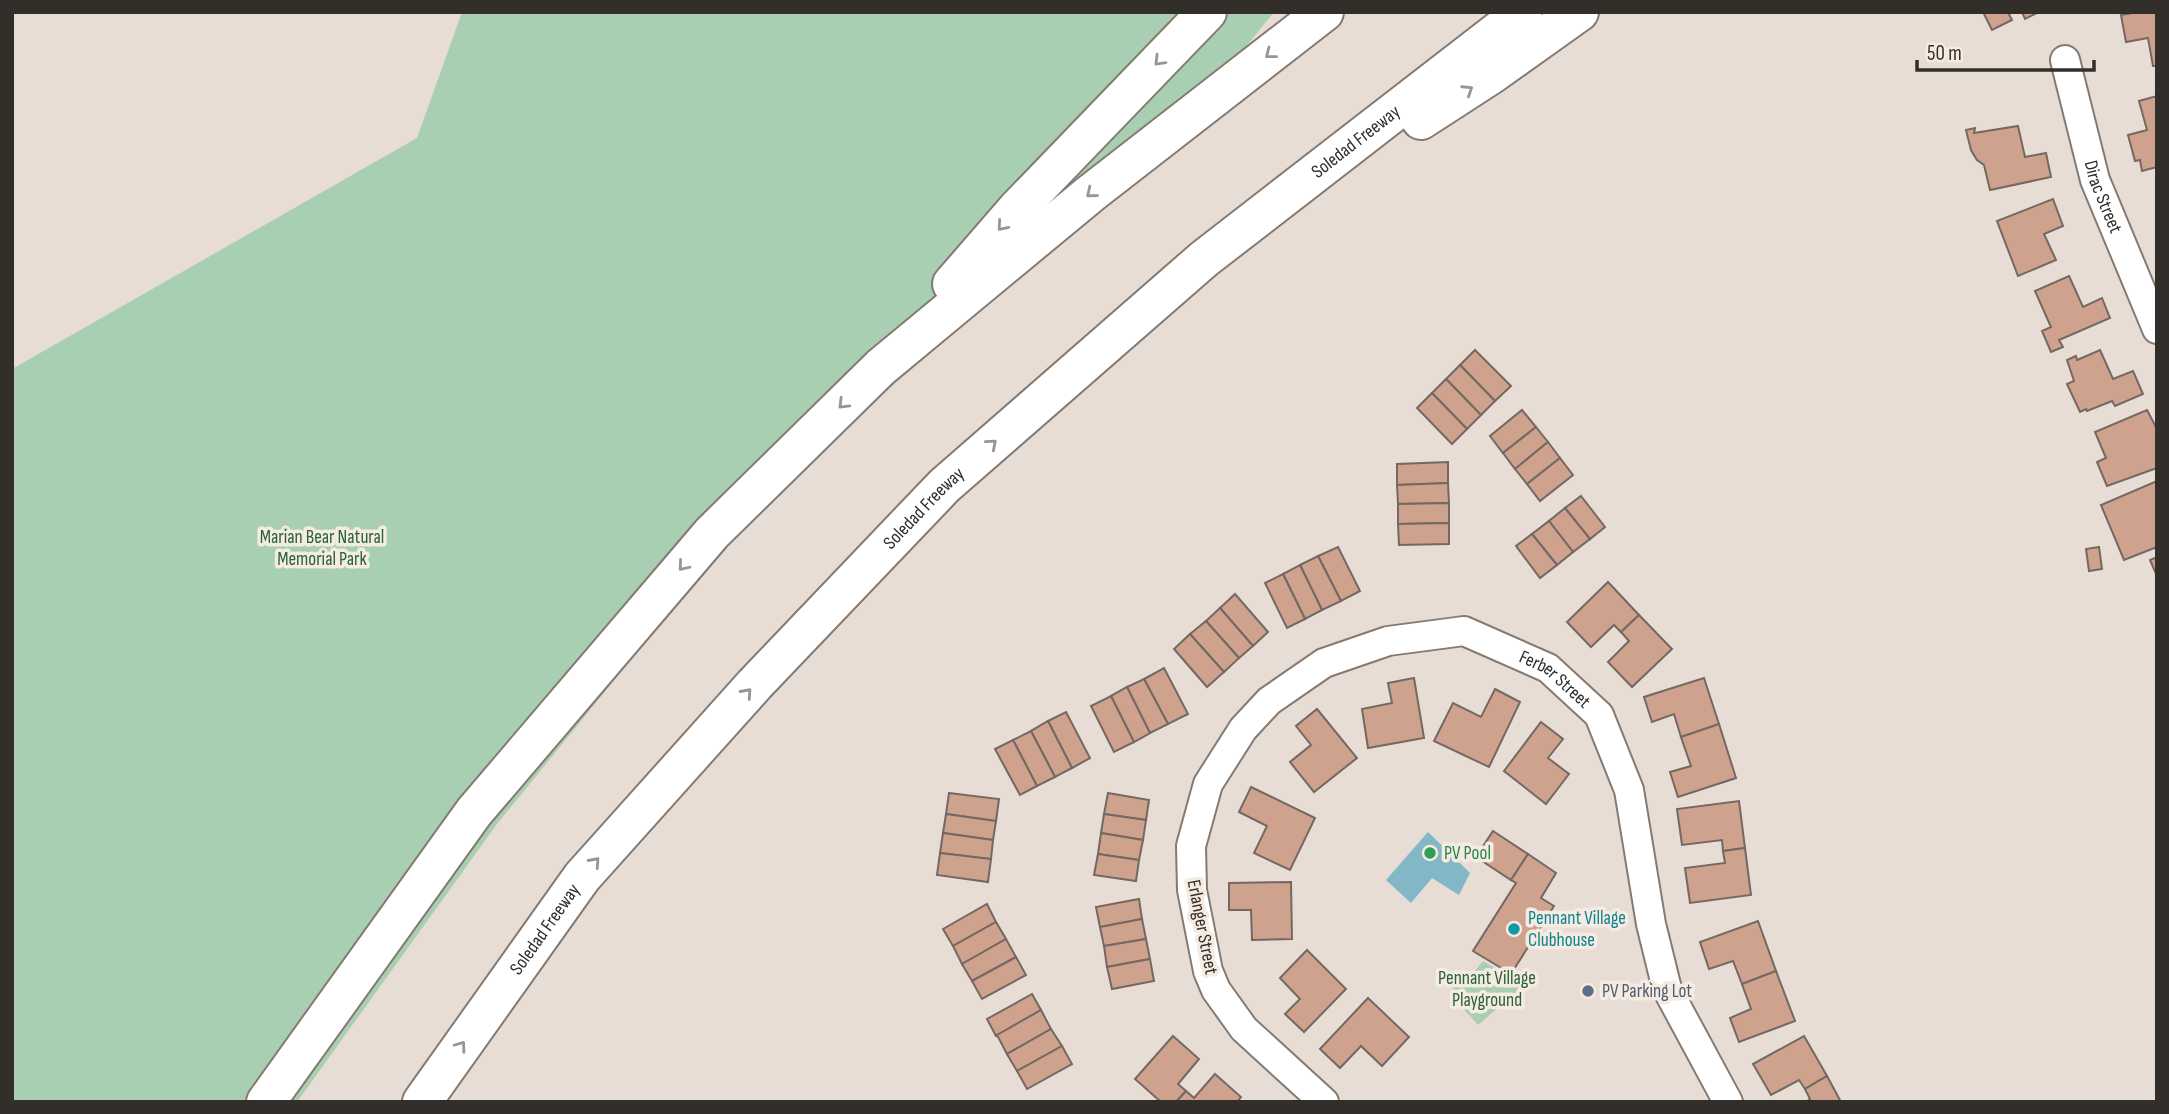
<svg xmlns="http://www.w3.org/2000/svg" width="2169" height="1114" viewBox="0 0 2169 1114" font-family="'Sofia Sans Condensed',sans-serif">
<rect width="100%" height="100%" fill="#e8ddd4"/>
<g fill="#a9cfb2">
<polygon points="462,12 1274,12 1148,168 865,409 748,523 634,656 497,824 297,1102 12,1102 12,369 417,138"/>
<polygon points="1483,961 1524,985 1478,1025 1461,1006 1448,977 1464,971 1471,976"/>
</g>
<polygon fill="#81b7c7" points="1428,832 1470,873 1459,895 1432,878 1411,903 1386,880"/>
<g fill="#cfa28e" stroke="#746863" stroke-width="2">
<polygon points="1983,12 2008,12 2012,20 1992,30"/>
<polygon points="2022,12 2039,12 2025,19"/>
<polygon points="2138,12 2157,12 2157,66 2153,66 2148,38 2126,42 2121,15"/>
<polygon points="2157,96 2157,167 2142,171 2140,160 2135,161 2128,135 2147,130 2139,101"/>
<polygon points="2018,126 2025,157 2046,153 2051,177 1990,190 1984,165 1977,160 1971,150 1966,130 1975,128 1974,133"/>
<polygon points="2053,199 2063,226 2044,234 2056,260 2018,276 1997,221"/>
<polygon points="2069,276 2083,307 2102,298 2110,318 2059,340 2063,347 2051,352 2042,331 2051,327 2035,291"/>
<polygon points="1475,350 1511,386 1495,401 1460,365"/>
<polygon points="2100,350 2113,379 2133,371 2143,394 2115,406 2112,401 2087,411 2086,409 2080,412 2067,384 2074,381 2067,360 2076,356 2077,360"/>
<polygon points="1460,365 1495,401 1481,415 1446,379"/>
<polygon points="1446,379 1481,415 1467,429 1432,393"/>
<polygon points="1432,393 1467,429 1452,444 1417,408"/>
<polygon points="1522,410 1536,427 1503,453 1490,436"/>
<polygon points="2147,410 2157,429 2157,468 2107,486 2097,462 2106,458 2095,432"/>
<polygon points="1536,427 1548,442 1515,469 1503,453"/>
<polygon points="1548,442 1560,458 1527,484 1515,469"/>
<polygon points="1560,458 1573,475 1540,501 1527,484"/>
<polygon points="1448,462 1448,483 1397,485 1397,464"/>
<polygon points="2157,481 2157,547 2124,560 2101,505"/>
<polygon points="1448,483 1449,503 1398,504 1397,485"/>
<polygon points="1581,496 1605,527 1590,539 1565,508"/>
<polygon points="1449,503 1449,523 1398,524 1398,504"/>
<polygon points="1565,508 1590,539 1573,552 1549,521"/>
<polygon points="1549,521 1573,552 1557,565 1532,534"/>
<polygon points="1449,523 1449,544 1399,545 1398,524"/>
<polygon points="1532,534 1557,565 1540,578 1516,546"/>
<polygon points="1338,547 1360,591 1341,601 1318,556"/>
<polygon points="2099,547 2102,569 2089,571 2086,549"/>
<polygon points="1318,556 1341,601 1322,610 1300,565"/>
<polygon points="2157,557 2157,576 2150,560"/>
<polygon points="1300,565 1322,610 1305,619 1283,574"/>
<polygon points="1283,574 1305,619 1287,628 1265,583"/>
<polygon points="1608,582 1639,615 1621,632 1614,625 1591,647 1567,622"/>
<polygon points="1235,594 1268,632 1253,646 1220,608"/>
<polygon points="1220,608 1253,646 1239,658 1206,621"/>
<polygon points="1639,615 1672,649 1632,687 1608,662 1629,641 1621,632"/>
<polygon points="1206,621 1239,658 1224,672 1190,634"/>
<polygon points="1190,634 1224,672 1207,687 1174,649"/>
<polygon points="1164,668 1188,714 1168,724 1144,679"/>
<polygon points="1414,678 1424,738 1368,748 1362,709 1392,703 1388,683"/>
<polygon points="1704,678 1719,724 1681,737 1674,714 1652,722 1644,697"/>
<polygon points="1144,679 1168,724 1150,733 1127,687"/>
<polygon points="1127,687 1150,733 1134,742 1111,696"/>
<polygon points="1495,689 1520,702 1489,767 1434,741 1453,703 1481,717"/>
<polygon points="1111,696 1134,742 1114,752 1091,706"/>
<polygon points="1317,709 1357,758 1314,792 1290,762 1311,745 1296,726"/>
<polygon points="1066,712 1090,758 1072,768 1048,721"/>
<polygon points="1048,721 1072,768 1055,777 1031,731"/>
<polygon points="1541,722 1563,739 1548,758 1569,774 1546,804 1504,771"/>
<polygon points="1719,724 1736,778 1678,797 1670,772 1691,766 1681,737"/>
<polygon points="1031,731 1055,777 1037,786 1013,740"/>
<polygon points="1013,740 1037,786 1020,795 995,749"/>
<polygon points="1251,787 1315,818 1290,870 1254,853 1267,826 1239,812"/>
<polygon points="949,793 999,799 996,821 946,814"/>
<polygon points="1108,793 1149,800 1146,820 1104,814"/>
<polygon points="1739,801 1745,848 1723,851 1722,840 1682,845 1677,809"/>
<polygon points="946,814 996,821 993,840 943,833"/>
<polygon points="1104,814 1146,820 1143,840 1101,833"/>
<polygon points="1493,831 1528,854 1511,880 1476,857"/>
<polygon points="943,833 993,840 991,859 940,853"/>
<polygon points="1101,833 1143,840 1139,860 1098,854"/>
<polygon points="1745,848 1751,895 1690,903 1685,868 1725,863 1723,851"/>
<polygon points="940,853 991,859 988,882 937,875"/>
<polygon points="1098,854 1139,860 1136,881 1094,875"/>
<polygon points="1528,854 1556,873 1541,898 1554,906 1511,974 1473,951 1516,883 1511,880"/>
<polygon points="1291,882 1292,939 1252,940 1251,910 1229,910 1229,883"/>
<polygon points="1139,899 1142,919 1100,927 1096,907"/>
<polygon points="987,904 996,922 953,946 943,929"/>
<polygon points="1142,919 1146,939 1104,946 1100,927"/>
<polygon points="1758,921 1776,971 1742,984 1733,961 1709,969 1700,942"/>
<polygon points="996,922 1006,939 962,964 953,946"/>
<polygon points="1006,939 1016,957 972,981 962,964"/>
<polygon points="1146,939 1150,959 1107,967 1104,946"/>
<polygon points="1307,950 1346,989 1304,1032 1285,1014 1300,999 1280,978"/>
<polygon points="1016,957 1026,975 982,999 972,981"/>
<polygon points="1150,959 1154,981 1112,989 1107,967"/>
<polygon points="1776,971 1795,1021 1739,1042 1730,1018 1751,1009 1742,984"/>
<polygon points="1032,994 1041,1010 996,1036 987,1019"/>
<polygon points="1368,998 1409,1037 1382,1066 1361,1046 1340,1068 1320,1049"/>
<polygon points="1041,1010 1051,1029 1007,1054 997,1035"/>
<polygon points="1051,1029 1062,1046 1017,1071 1007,1054"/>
<polygon points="1173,1036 1199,1059 1178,1084 1186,1091 1176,1102 1161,1102 1135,1079"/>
<polygon points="1804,1036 1827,1076 1805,1089 1799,1080 1771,1095 1753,1064"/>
<polygon points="1062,1046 1072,1064 1027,1089 1017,1071"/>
<polygon points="1215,1074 1241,1097 1237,1102 1176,1102 1186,1091 1194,1098"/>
<polygon points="1827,1076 1841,1102 1806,1102 1810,1099 1805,1089"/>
</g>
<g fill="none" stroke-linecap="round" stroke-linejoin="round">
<defs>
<g id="minor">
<path id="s1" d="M2065,60l30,120 62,149"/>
<path id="s2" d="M1324,1102l-80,-73 -28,-39 -8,-19 -16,-81 -1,-44 17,-62 35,-55 26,-28 55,-38 64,-22 76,-10 84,37 51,47 30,75 22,134 16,65 61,113"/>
</g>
<g id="highway">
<polyline points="1421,120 1492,74 1579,12"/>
<polyline points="952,284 1017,209 1207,12"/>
<polyline points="266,1102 474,812 712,533 881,367 1090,194 1324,12"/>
<path id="s3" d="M422,1102l160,-225 173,-193 189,-198 260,-227 319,-247"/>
</g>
</defs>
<use href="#minor" stroke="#847a72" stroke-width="32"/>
<use href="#highway" stroke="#847a72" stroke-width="42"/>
<use href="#minor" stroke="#fff" stroke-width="28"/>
<use href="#highway" stroke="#fff" stroke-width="38"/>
</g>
<defs><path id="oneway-chevron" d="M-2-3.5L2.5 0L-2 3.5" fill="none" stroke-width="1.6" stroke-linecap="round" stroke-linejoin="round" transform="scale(1.75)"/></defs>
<g stroke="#989694">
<use href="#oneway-chevron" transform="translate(1270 54) rotate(142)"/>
<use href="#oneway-chevron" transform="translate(1159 61) rotate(134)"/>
<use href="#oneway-chevron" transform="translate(1468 90) rotate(-33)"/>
<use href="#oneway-chevron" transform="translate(1091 193) rotate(141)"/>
<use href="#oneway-chevron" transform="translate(1002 226) rotate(131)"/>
<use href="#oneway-chevron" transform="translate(843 404) rotate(135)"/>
<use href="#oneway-chevron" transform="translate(992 444) rotate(-41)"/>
<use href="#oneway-chevron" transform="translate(683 566) rotate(130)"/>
<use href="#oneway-chevron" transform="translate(747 693) rotate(-48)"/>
<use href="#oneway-chevron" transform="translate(595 862) rotate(-48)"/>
<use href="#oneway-chevron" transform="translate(461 1046) rotate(-54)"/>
</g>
<circle fill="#2e9e5b" stroke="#f5ebe1" stroke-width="2.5" cx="1430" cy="853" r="7"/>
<circle fill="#0f9aa8" stroke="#f5ebe1" stroke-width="2.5" cx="1514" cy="929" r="7"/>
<circle fill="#5c6f8a" stroke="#f5ebe1" stroke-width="2.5" cx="1588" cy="991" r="7"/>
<g text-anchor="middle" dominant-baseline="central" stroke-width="7" stroke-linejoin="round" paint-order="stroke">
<g font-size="19" fill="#322e2a" stroke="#f5ebe1">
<text stroke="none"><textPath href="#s3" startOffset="1346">Soledad Freeway</textPath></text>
<text stroke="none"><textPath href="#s1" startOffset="142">Dirac Street</textPath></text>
<text stroke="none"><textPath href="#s3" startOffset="779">Soledad Freeway</textPath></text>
<text stroke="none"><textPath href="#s2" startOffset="786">Ferber Street</textPath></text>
<text transform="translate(1202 927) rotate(79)">Erlanger Street</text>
<text stroke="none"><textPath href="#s3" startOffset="212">Soledad Freeway</textPath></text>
</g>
<g font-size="19" fill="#26623a" stroke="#f5ebe1">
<text x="322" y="537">Marian Bear Natural<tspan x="322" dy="22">Memorial Park</tspan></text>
<text x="1487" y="978">Pennant Village<tspan x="1487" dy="22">Playground</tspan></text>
</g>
<g font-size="19" fill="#27864d" stroke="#f5ebe1" text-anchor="start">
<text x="1444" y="853">PV Pool</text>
</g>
<g font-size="19" fill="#0d838f" stroke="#f5ebe1" text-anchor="start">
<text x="1528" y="918">Pennant Village<tspan x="1528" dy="22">Clubhouse</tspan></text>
</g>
<g font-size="19" fill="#4e5e75" stroke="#f5ebe1" text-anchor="start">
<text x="1602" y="991">PV Parking Lot</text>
</g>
</g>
<rect width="2169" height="1114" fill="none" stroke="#322e2a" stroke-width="28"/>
<path d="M1917 60v10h177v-10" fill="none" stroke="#322e2a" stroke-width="3.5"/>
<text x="1927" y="60" font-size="21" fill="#322e2a" stroke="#f5ebe1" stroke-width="5" paint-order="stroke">50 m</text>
</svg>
